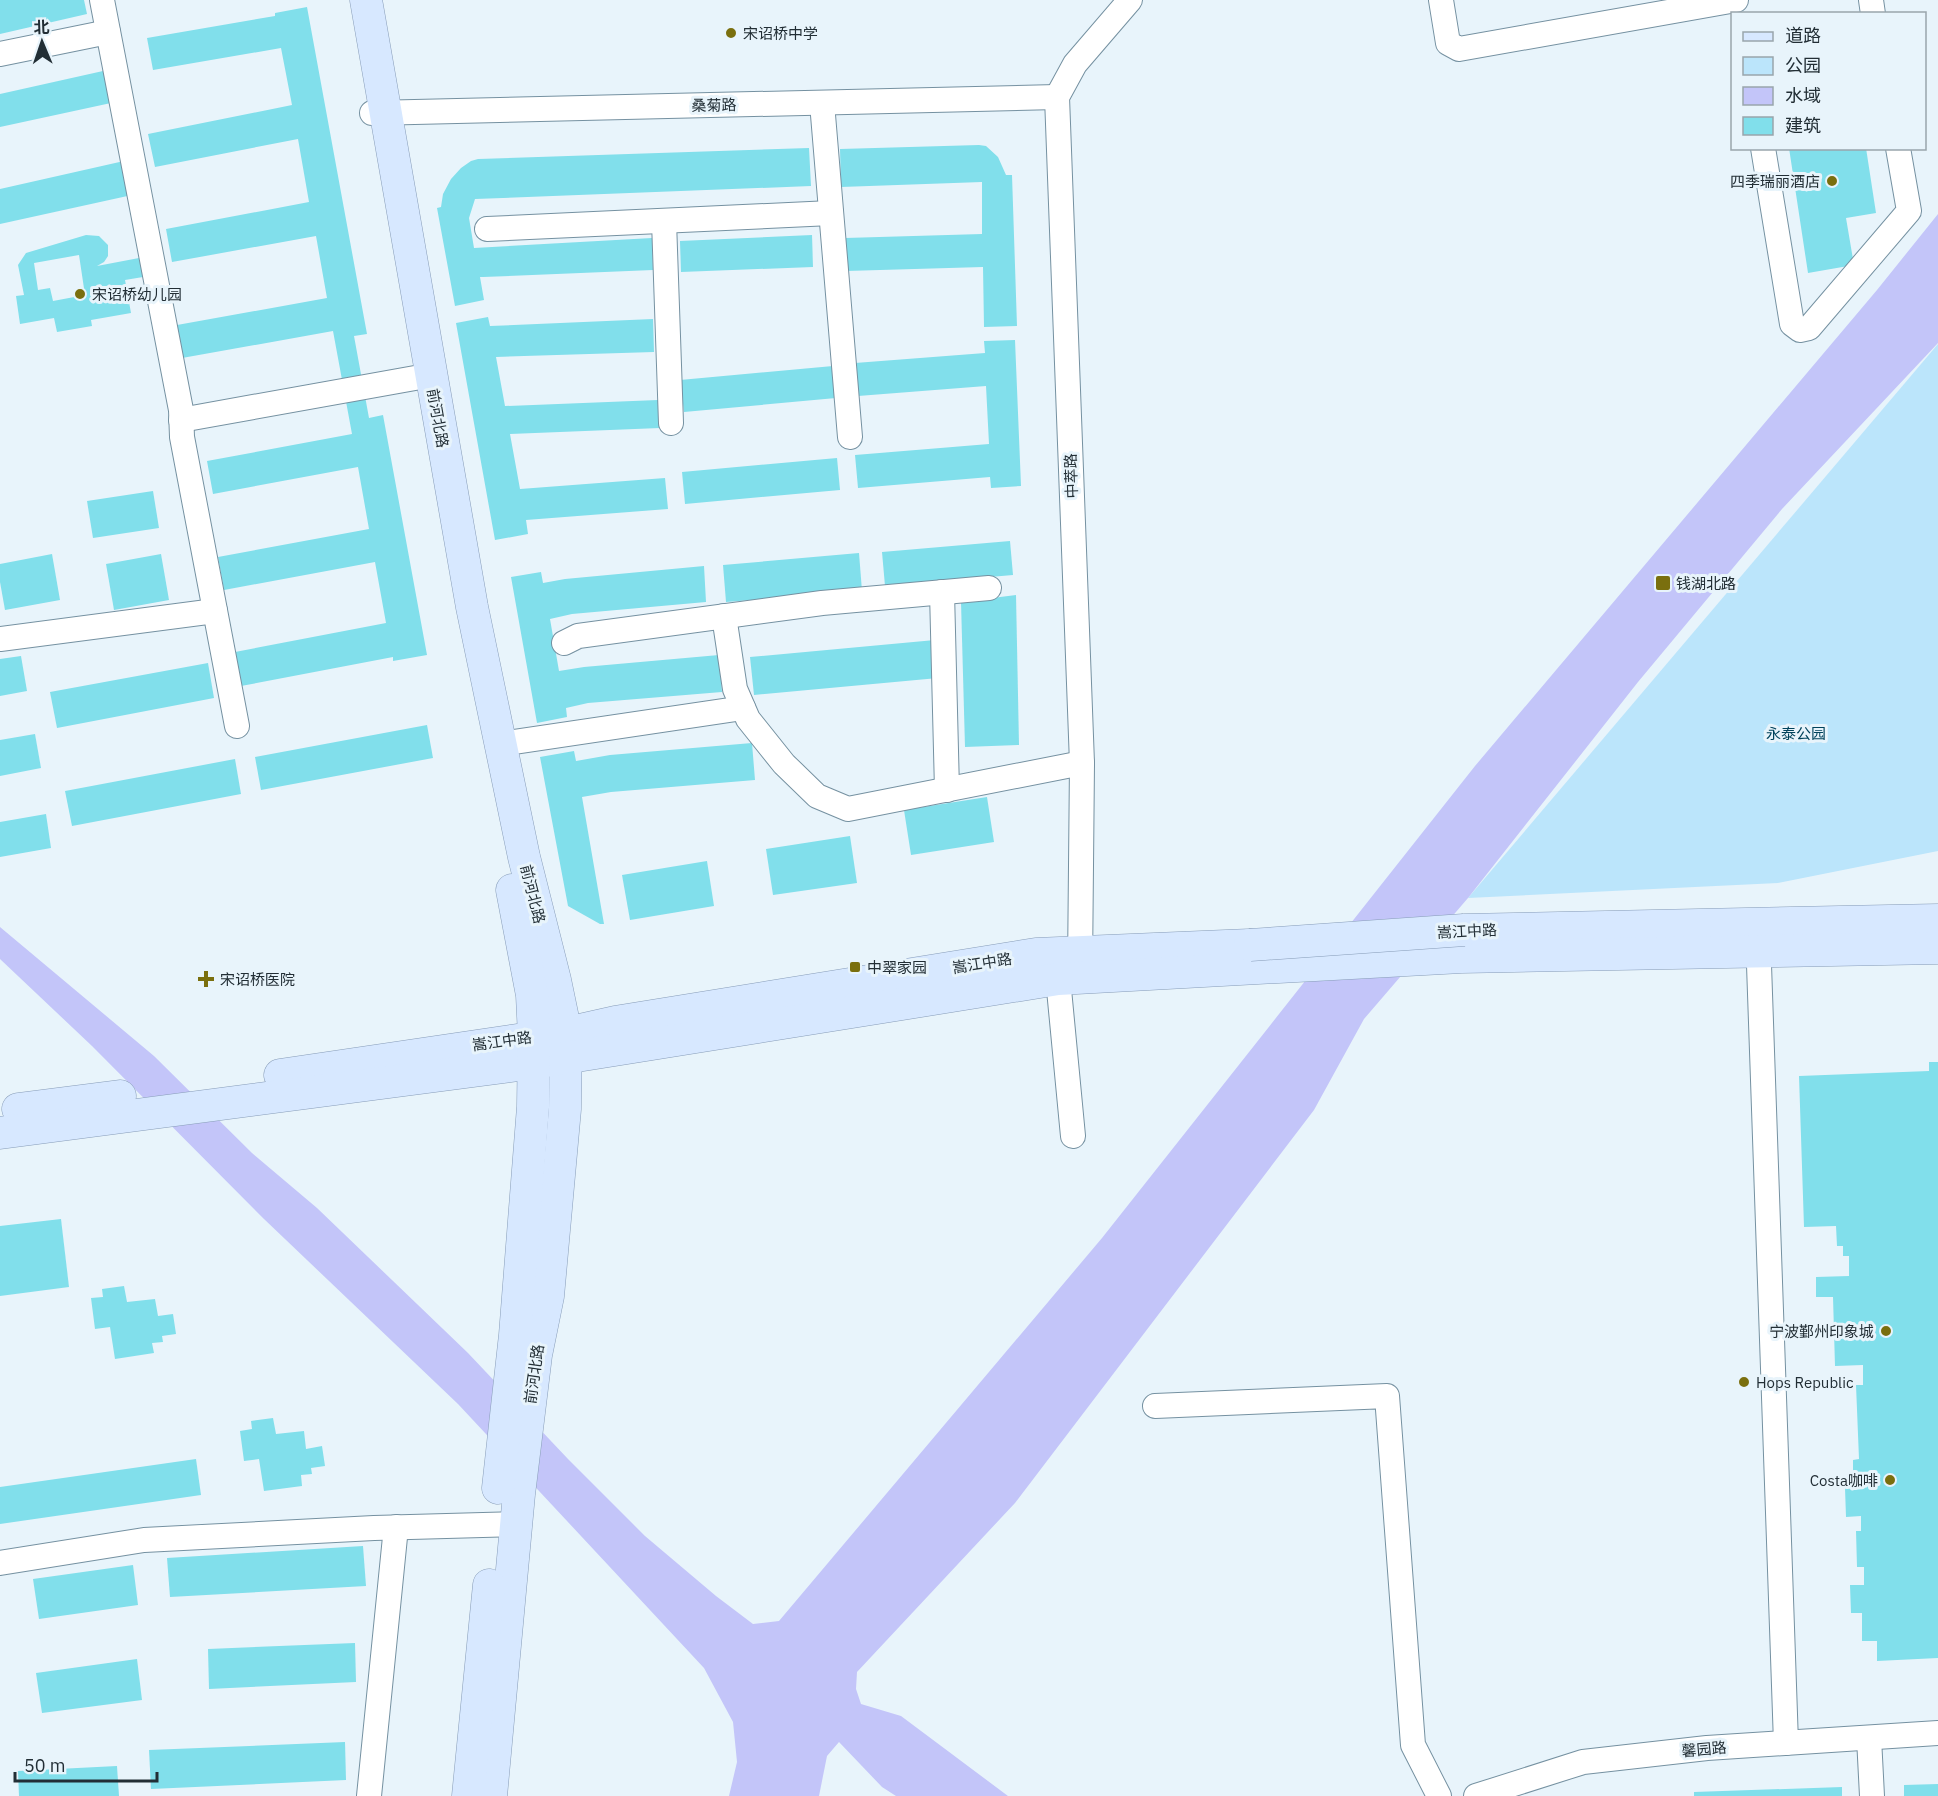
<svg xmlns="http://www.w3.org/2000/svg" width="1938" height="1796" viewBox="0 0 1938 1796" font-family="'IBM Plex Sans','Noto Sans SC',sans-serif">
<rect width="100%" height="100%" fill="#e8f4fb"/>
<polygon fill="#bbe5fb" points="1938,344 1938,851 1778,883 1468,898"/>
<polygon fill="#c3c5f9" points="1938,214 1938,343 1782,509 1638,682 1468,898 1364,1019 1314,1110 1015,1503 857,1672 856,1689 861,1704 901,1716 1008,1796 896,1796 882,1787 839,1742 827,1756 819,1796 729,1796 737,1762 733,1722 704,1668 458,1404 264,1219 92,1046 0,959 0,927 154,1056 252,1153 317,1208 468,1353 568,1459 645,1536 716,1596 753,1624 779,1621 1102,1238 1475,766 1877,290"/>
<g fill="#81dfeb" fill-rule="evenodd">
<polygon points="0,0 84,0 87,14 0,34"/>
<polygon points="307,7 367,334 354,336 369,418 383,415 427,655 393,661 393,657 241,686 235,652 386,623 375,562 224,590 218,557 369,529 358,467 213,494 207,461 352,434 333,331 182,358 177,325 327,298 316,236 172,262 166,229 309,202 298,139 155,167 148,134 292,105 281,48 153,70 147,38 275,16 275,13"/>
<polygon points="103,71 111,103 0,127 0,94"/>
<polygon points="979,145 986,146 998,157 1006,175 1012,175 1017,326 984,327 983,267 846,271 845,238 982,234 982,182 841,187 840,149"/>
<polygon points="809,148 811,186 475,199 469,218 474,248 652,238 653,270 483,277 480,277 484,300 455,306 437,208 441,207 443,194 451,179 461,168 471,161 478,159"/>
<polygon points="1789,148 1866,148 1876,213 1846,218 1854,265 1808,273"/>
<polygon points="124,161 132,195 0,224 0,189"/>
<path d="M86,235l13,1 9,9v11l-4,6 -7,4 42,-8 4,19 -18,3 6,33 -40,7 1,6 -35,6 -3,-14 -34,6 -4,-28 8,-1 -6,-30 8,-12zM79,255l6,40 -32,6 -3,-13 -12,2 -4,-27z"/>
<polygon points="812,235 813,267 681,272 680,241"/>
<polygon points="488,317 490,326 653,319 654,352 496,357 505,406 658,400 660,428 510,434 520,489 665,478 668,509 526,520 528,534 495,540 456,323"/>
<polygon points="1015,340 1021,486 991,488 990,477 858,488 855,455 989,444 986,386 858,396 855,363 985,353 984,341"/>
<polygon points="833,366 836,398 684,412 680,380"/>
<polygon points="837,458 840,490 685,504 682,472"/>
<polygon points="153,491 159,528 93,538 87,501"/>
<polygon points="1010,541 1013,575 885,586 882,552"/>
<polygon points="859,553 862,591 726,602 723,565"/>
<polygon points="52,554 60,600 5,610 0,582 0,564"/>
<polygon points="161,554 169,600 114,610 106,564"/>
<polygon points="704,566 706,602 572,614 550,619 559,671 584,667 719,655 722,692 588,703 566,708 567,717 537,723 511,577 541,572 543,583 565,579"/>
<polygon points="1016,595 1019,745 965,747 961,602"/>
<polygon points="935,640 938,678 754,695 750,657"/>
<polygon points="21,656 27,691 0,696 0,659"/>
<polygon points="208,663 214,698 57,728 50,692"/>
<polygon points="427,725 433,758 261,790 255,757"/>
<polygon points="35,734 41,768 0,776 0,740"/>
<polygon points="752,743 755,780 611,792 582,797 604,924 600,924 568,906 540,757 574,751 576,761 610,755"/>
<polygon points="235,759 241,794 72,826 65,791"/>
<polygon points="987,797 994,842 911,855 904,810"/>
<polygon points="46,814 51,848 0,857 0,822"/>
<polygon points="850,836 857,883 773,895 766,849"/>
<polygon points="707,861 714,906 630,920 622,875"/>
<polygon points="1929,1062 1938,1062 1938,1658 1877,1661 1877,1641 1862,1641 1862,1613 1851,1613 1850,1585 1864,1585 1864,1567 1857,1567 1856,1531 1861,1531 1861,1516 1846,1517 1845,1488 1853,1488 1853,1460 1859,1459 1856,1385 1863,1385 1863,1365 1835,1366 1833,1297 1816,1297 1816,1277 1849,1276 1849,1256 1843,1256 1843,1246 1837,1246 1836,1226 1804,1227 1799,1076 1929,1071"/>
<polygon points="61,1219 69,1287 0,1296 0,1226"/>
<polygon points="124,1286 127,1302 155,1299 158,1316 173,1314 176,1334 162,1336 163,1342 152,1343 154,1353 115,1359 110,1327 95,1329 91,1298 103,1297 102,1289"/>
<polygon points="273,1418 276,1434 304,1431 306,1449 322,1446 325,1466 311,1468 312,1474 301,1475 302,1486 264,1491 259,1459 244,1461 240,1431 252,1429 251,1421"/>
<polygon points="196,1459 201,1495 0,1524 0,1487"/>
<polygon points="363,1546 366,1586 170,1597 167,1558"/>
<polygon points="133,1565 138,1605 39,1619 33,1579"/>
<polygon points="355,1643 356,1682 209,1689 208,1649"/>
<polygon points="137,1659 142,1700 42,1713 36,1673"/>
<polygon points="345,1742 346,1780 151,1789 149,1750"/>
<polygon points="117,1766 119,1796 19,1796 18,1771"/>
<polygon points="1938,1784 1938,1796 1904,1796 1904,1785"/>
<polygon points="1842,1787 1842,1796 1694,1796 1694,1792"/>
</g>
<g fill="none" stroke-linecap="round" stroke-linejoin="round">
<defs>
<g id="minor">
<polyline points="102,0 181,410 182,437 237,726"/>
<polyline points="1441,0 1448,43 1459,49 1736,0"/>
<polyline points="1871,0 1873,14"/>
<polyline points="0,54 108,32"/>
<polyline points="822,103 850,437"/>
<polyline points="372,113 1057,97"/>
<polyline points="1763,148 1792,324 1800,330 1809,328 1909,211 1898,148"/>
<polyline points="664,221 671,423"/>
<polyline points="487,229 831,213"/>
<polyline points="181,420 415,378"/>
<polyline points="942,592 947,790"/>
<polyline points="724,616 735,689 748,719 784,764 817,796 848,809 1082,763"/>
<polyline points="0,639 215,611"/>
<polyline points="564,643 578,636 822,603 989,588"/>
<polyline points="500,744 743,708"/>
<polyline points="1758,936 1786,1743"/>
<polyline points="1080,968 1082,763 1057,97 1075,64 1130,0"/>
<polyline points="1058,979 1073,1136"/>
<polyline points="1155,1406 1387,1396 1413,1745 1439,1796"/>
<polyline points="0,1563 144,1540 374,1528 516,1524"/>
<polyline points="1869,1738 1872,1796"/>
<polyline points="369,1796 396,1527"/>
<polyline points="1476,1796 1583,1762 1707,1748 1938,1733"/>
</g>
<g id="major">
<polyline points="366,0 472,607 524,857 555,980 566,1033 565,1109 548,1296 536,1355 519,1494 491,1796"/>
<polyline points="1464,930 1938,920"/>
<polyline points="280,1075 566,1033 615,1022 1036,954 1250,945"/>
<polyline points="18,1109 120,1096"/>
<polyline points="0,1133 533,1063 1058,979 1461,957 1938,948"/>
<polyline points="498,1488 515,1335 533,1107 534,1036 532,995 512,890"/>
<polyline points="468,1796 489,1585"/>
</g>
</defs>
<use href="#minor" stroke="#7591a1" stroke-width="26"/>
<use href="#major" stroke="#879cb8" stroke-width="33"/>
<use href="#minor" stroke="#fff" stroke-width="24"/>
<use href="#major" stroke="#d7e8ff" stroke-width="32"/>
<defs>
<polyline id="major-bridge" points="1250,945 1464,930"/>
</defs>
<use href="#major-bridge" stroke="#879cb8" stroke-width="33" stroke-linecap="butt"/>
<use href="#major-bridge" stroke="#d7e8ff" stroke-width="32"/>
</g>
<g fill="#7a6f0e" stroke="#e8f4fb" stroke-width="2">
<circle cx="731" cy="33" r="6"/>
<circle cx="1832" cy="181" r="6"/>
<circle cx="80" cy="294" r="6"/>
<rect x="1655" y="575" width="16" height="16" rx="3"/>
<rect x="849" y="961" width="12" height="12" rx="3"/>
<path d="M203 970h6v6h6v6h-6v6h-6v-6h-6v-6h6z"/>
<circle cx="1886" cy="1331" r="6"/>
<circle cx="1744" cy="1382" r="6"/>
<circle cx="1890" cy="1480" r="6"/>
</g>
<g text-anchor="middle" dominant-baseline="central" stroke-width="6" stroke-linejoin="round" paint-order="stroke">
<g font-size="15" fill="#222e35" stroke="#e8f4fb" text-anchor="start">
<text x="743" y="33">宋诏桥中学</text>
<text x="1820" y="181" text-anchor="end">四季瑞丽酒店</text>
<text x="92" y="294">宋诏桥幼儿园</text>
<text x="1676" y="583">钱湖北路</text>
<text x="867" y="967">中翠家园</text>
<text x="220" y="979">宋诏桥医院</text>
<text x="1874" y="1331" text-anchor="end">宁波鄞州印象城</text>
<text x="1756" y="1382">Hops Republic</text>
<text x="1878" y="1480" text-anchor="end">Costa咖啡</text>
</g>
<g font-size="15" fill="#222e35" stroke="#e8f4fb">
<text transform="translate(714 105) rotate(-1)">桑菊路</text>
<text transform="translate(438 418) rotate(80)">前河北路</text>
<text transform="translate(1071 476) rotate(-92)">中萃路</text>
<text transform="translate(533 894) rotate(76)">前河北路</text>
<text transform="translate(1467 931) rotate(-3)">嵩江中路</text>
<text transform="translate(982 963) rotate(-9)">嵩江中路</text>
<text transform="translate(502 1041) rotate(-8)">嵩江中路</text>
<text transform="translate(534 1374) rotate(-82)">前河北路</text>
<text transform="translate(1704 1749) rotate(-5)">馨园路</text>
</g>
<g font-size="15" fill="#00425b" stroke="#e8f4fb">
<text x="1796" y="733">永泰公园</text>
</g>
</g>
<rect x="1731" y="12" width="195" height="138" fill="#e8f4fb" stroke="#99a5ac" stroke-width="1.5"/>
<rect x="1743" y="32" width="30" height="9" fill="#d7e8ff" stroke="#99a5ac" stroke-width="1.5"/>
<text x="1785" y="42" font-size="18" fill="#222e35">道路</text>
<rect x="1743" y="57" width="30" height="18" fill="#bbe5fb" stroke="#99a5ac" stroke-width="1.5"/>
<text x="1785" y="72" font-size="18" fill="#222e35">公园</text>
<rect x="1743" y="87" width="30" height="18" fill="#c3c5f9" stroke="#99a5ac" stroke-width="1.5"/>
<text x="1785" y="102" font-size="18" fill="#222e35">水域</text>
<rect x="1743" y="117" width="30" height="18" fill="#81dfeb" stroke="#99a5ac" stroke-width="1.5"/>
<text x="1785" y="132" font-size="18" fill="#222e35">建筑</text>
<g transform="translate(42 42) rotate(358)" stroke="#e8f4fb" stroke-width="4.5" paint-order="stroke">
<path d="M0-4.5L10 22L0 15L-10 22Z" fill="#222e35"/>
<text y="-9" font-size="16" font-weight="bold" text-anchor="middle" fill="#222e35">北</text>
</g>
<path d="M15 1772v9h142v-9" fill="none" stroke="#222e35" stroke-width="3"/>
<text x="24" y="1772" font-size="18" fill="#222e35" stroke="#e8f4fb" stroke-width="4.5" paint-order="stroke">50 m</text>
</svg>
